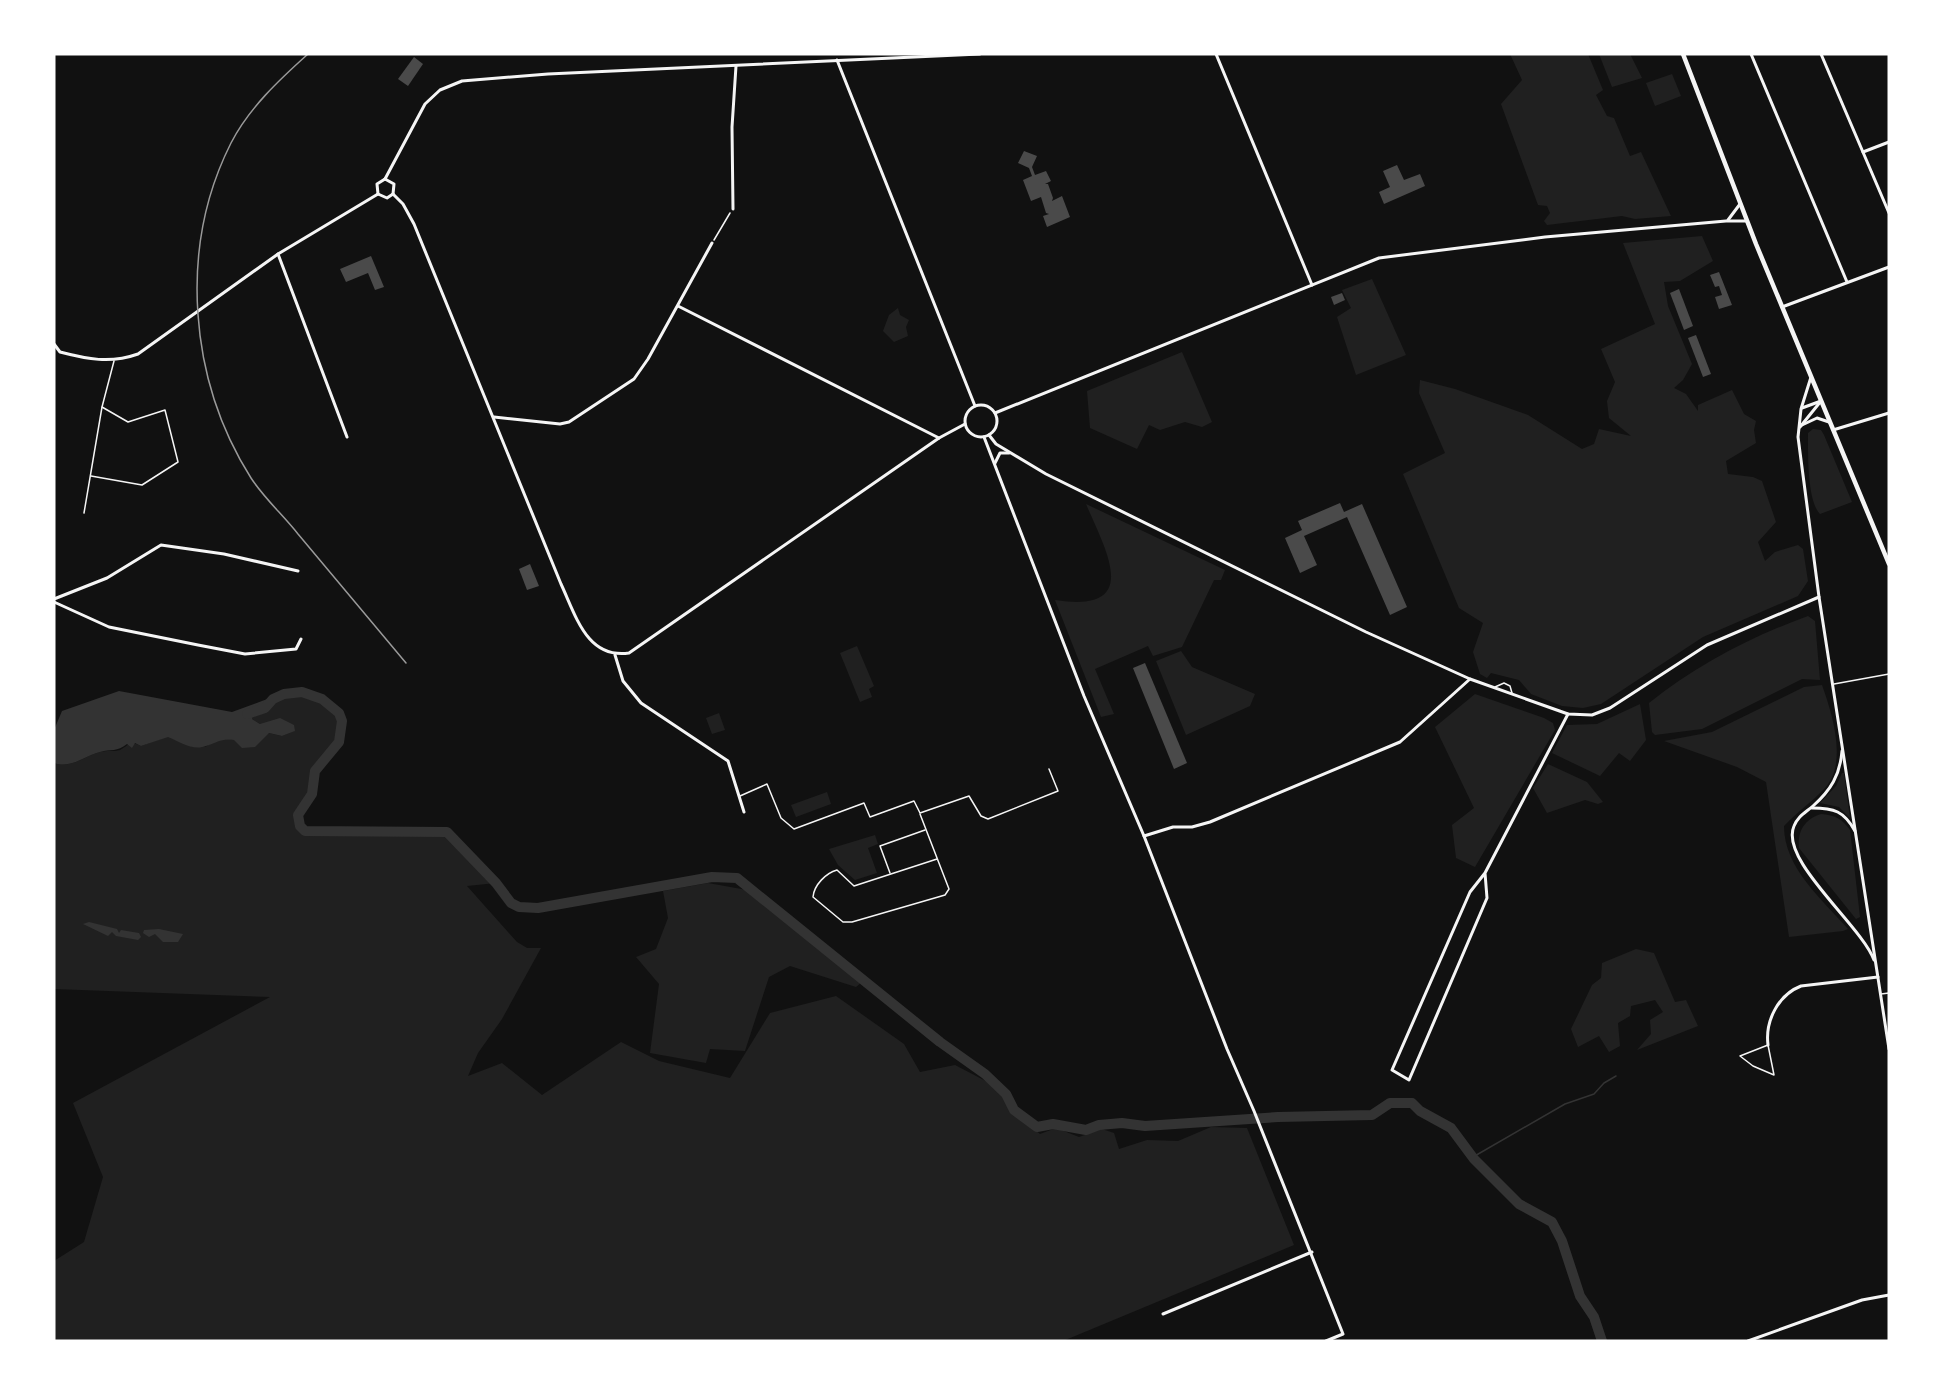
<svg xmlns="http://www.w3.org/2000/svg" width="1943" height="1395" viewBox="0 0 1943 1395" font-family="'Fira Sans',sans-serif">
<rect width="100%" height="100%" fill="#111"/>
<g fill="#202020">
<polygon points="1510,54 1588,54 1603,90 1596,95 1607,116 1614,118 1630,156 1641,152 1671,216 1635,219 1622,216 1547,225 1544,221 1550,213 1547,206 1538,205 1501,104 1522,80"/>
<polygon points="1599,54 1630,54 1642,78 1612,87"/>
<polygon points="1672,74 1681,96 1655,106 1646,83"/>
<polygon points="1702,236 1713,261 1680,281 1664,282 1668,306 1692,364 1683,380 1674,388 1686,394 1698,411 1698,405 1732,390 1744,414 1756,421 1754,430 1756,443 1726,461 1728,474 1753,477 1762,481 1776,522 1758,542 1765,561 1775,552 1798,545 1803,549 1808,581 1798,596 1703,637 1601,704 1583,708 1562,706 1531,694 1519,680 1491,673 1487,678 1480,674 1473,652 1483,623 1459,608 1403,474 1445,453 1419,393 1420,380 1455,389 1528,415 1582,449 1594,444 1599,429 1631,436 1609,418 1607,401 1615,382 1601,349 1655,324 1623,243"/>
<polygon points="1372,279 1406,355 1356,375 1337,317 1351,308 1342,290"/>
<polygon points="898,308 900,315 909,320 906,327 908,336 894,342 883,331 889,315"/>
<polygon points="1182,352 1212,422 1202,427 1185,422 1160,430 1149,425 1137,449 1090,428 1087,391"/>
<path d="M1813,429l8,1 3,5 28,67 -32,12c-13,-13 -12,-61 -12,-81z"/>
<path d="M1086,504l139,66 -4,10h-7l-32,67 -29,9 -5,-10 -53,23 19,45 -13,3 -46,-117c89,14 50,-51 31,-96z"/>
<path d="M1808,616l7,5 5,59 -18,-1 -100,50 -47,6 -3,-3 -3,-29c48,-38 101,-66 159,-87z"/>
<polygon points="857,646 874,686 869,689 872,697 860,702 840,653"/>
<polygon points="1181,651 1192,667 1255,694 1250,706 1186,735 1156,661"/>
<path d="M1822,685c10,28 26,78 3,103 -13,14 -28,24 -41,38 0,42 38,73 64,103l-5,2 -54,6 -23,-155 -29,-15 -73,-26 48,-9 92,-45z"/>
<path d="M295,692l13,1 26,14 8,14 -3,21 -24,29 -3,23 -14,21 5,14 39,4 105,-1 49,51 -29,3 50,56 10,6h14l-39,71 -24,34 -10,23 34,-13 40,32 79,-53 38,19 71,17 40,-65 66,-17 68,48 16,28 35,-7 46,24 12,23 27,22 16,-6 23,9 23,-8 12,4 5,16 28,-9 31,1 33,-14 36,1 47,117 -231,96h-1009v-80l30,-19 19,-65 -30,-74 197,-106 -216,-8v-226c17,6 30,-7 46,-11 6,-2 14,0 20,-2 9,-5 10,-10 21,-4l27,-10 25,11h12l13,-8 16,1 35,-7 13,3 12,-5v-6l-34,-1 -8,-5 1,-4 20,-16z"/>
<polygon points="1475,694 1544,718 1553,723 1555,730 1475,867 1456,858 1452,825 1474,808 1435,727"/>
<polygon points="1640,704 1646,740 1630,761 1619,753 1600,776 1552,753 1567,725 1597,724"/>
<polygon points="719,713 725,730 712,734 706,718"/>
<polygon points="1548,764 1587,782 1603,802 1598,804 1585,800 1547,813 1533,788"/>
<polygon points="1842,773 1844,773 1850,818 1839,807 1820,803 1836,786"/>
<polygon points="827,792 831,804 796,817 791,805"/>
<path d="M1821,814c14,1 21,5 29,16l10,87 -4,2 -57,-71c-2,-17 6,-29 22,-34z"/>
<polygon points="875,835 878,844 868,848 877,873 855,880 838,865 829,849"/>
<polygon points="708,883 747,890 862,982 856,987 790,966 769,977 745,1051 710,1049 706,1063 650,1053 659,984 636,957 656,949 668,918 663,891"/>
<polygon points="1636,949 1654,953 1675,1002 1686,1000 1698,1026 1637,1050 1651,1034 1650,1020 1663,1012 1655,1000 1631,1006 1630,1016 1618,1023 1620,1046 1609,1052 1599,1036 1578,1047 1571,1029 1592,985 1601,978 1602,963"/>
</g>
<g fill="#333">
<path d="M119,691l113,21 38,-14 3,1 -20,16 -1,4 8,5 20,-6 14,7 1,6 -13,5 -13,-3 -14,14 -13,1 -8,-8c-15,-1 -15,2 -28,6 -13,5 -26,-4 -38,-9l-27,9 -6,-3 -3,5 -5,-4c-10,8 -16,5 -27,8 -16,4 -29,17 -46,11v-33l8,-19z"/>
<polygon points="89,922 117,929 119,933 121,930 139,933 141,937 138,940 116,936 112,932 108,936 83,924"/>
<polygon points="159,929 183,934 178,942 163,942 155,934 149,937 143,933 144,930"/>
</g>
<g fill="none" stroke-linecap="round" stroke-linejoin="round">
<polyline stroke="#333" stroke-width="1.5" points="1473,1157 1565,1104 1594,1094 1604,1083 1616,1076"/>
<polyline stroke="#333" stroke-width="10" points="247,714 265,708 273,699 284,694 302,692 322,699 339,713 342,721 339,742 315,771 312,794 298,815 300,826 305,831 447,832 496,883 511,903 519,907 538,908 712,877 737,878 940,1042 985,1074 1006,1094 1014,1110 1037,1127 1053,1124 1086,1130 1099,1125 1122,1123 1145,1126 1278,1117 1372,1115 1390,1103 1412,1103 1420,1111 1451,1128 1474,1159 1519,1204 1552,1222 1562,1241 1580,1296 1594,1317 1602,1341"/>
</g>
<g fill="#4a4a4a">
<polygon points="414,57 423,64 408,86 398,79"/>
<polygon points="1024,151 1037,156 1032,167 1035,175 1046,171 1051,181 1045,184 1048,184 1053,198 1052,201 1062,196 1070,217 1047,227 1043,216 1049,214 1046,213 1041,197 1031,201 1023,180 1032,176 1029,168 1018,163"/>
<polygon points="1397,165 1404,180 1420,174 1425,186 1384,204 1379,192 1390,187 1383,171"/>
<polygon points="371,256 384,287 375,290 368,273 346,282 340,269"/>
<polygon points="1719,272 1732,305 1719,309 1715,297 1722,295 1719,286 1715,287 1710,275"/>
<polygon points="1679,289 1693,326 1684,330 1670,293"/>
<polygon points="1342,293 1345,300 1334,305 1331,297"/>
<polygon points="1696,335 1711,374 1703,377 1688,338"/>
<polygon points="1340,503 1344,512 1362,504 1407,607 1390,615 1347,517 1304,536 1317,565 1300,573 1285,538 1302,530 1298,521"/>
<polygon points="530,564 539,586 527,590 519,569"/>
<polygon points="1145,663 1187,763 1174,769 1133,668"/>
</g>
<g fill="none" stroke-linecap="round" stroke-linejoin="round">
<polyline stroke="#f5f5f5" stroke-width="1.5" points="714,240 730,213"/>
<g stroke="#f5f5f5" stroke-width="1.5">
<polyline points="91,476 142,485 178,462 165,410 128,422 102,407"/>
<polyline points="84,513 102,407 114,361"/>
<polyline points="1834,684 1889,674"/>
<polyline points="1495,687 1504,683 1510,686 1512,693"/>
<polyline points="740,796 767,784 781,818 794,829 864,803 870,817 914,801 920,813 969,796 981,816 988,819 1058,791 1049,769"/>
<path d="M920,814l29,75 -4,6 -93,27h-9l-30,-25c1,-12 13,-24 24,-27l17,16 83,-27"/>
<polyline points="890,873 880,846 925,830"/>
<polyline points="1881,994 1889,993"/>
<polygon points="1768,1045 1774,1075 1753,1066 1740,1056"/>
</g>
<g stroke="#f5f5f5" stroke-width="3">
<polyline points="1216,54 1312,285"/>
<polyline points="1751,54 1847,282"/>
<polyline points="1821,54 1889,213"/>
<polyline points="1863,152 1889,142"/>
<polyline points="733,209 732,127 736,66"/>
<polyline points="1728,220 1740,204"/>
<polyline points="278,254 347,437"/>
<polyline points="678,306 939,438"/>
<polyline points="1782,307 1889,267"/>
<polyline points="995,413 1379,258 1545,237 1726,221 1747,221"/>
<polyline points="494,417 560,424 569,422 634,379 648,359 712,243"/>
<polyline points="1833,430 1889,413"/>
<polyline points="984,437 1084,696 1144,836 1227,1049 1254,1111 1343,1334 1326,1341"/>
<polyline points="995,463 1000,453 1009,453"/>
<polyline points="1819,597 1889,1049"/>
<polyline points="54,599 107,578 161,545 224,554 298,571"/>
<polyline points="54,602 109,627 198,645 245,654 296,649 301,639"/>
<polyline points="615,655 623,681 641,703 728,761 744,812"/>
<path d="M1842,751c-2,24 -11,39 -29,55 -8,7 -15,10 -19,20 -15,34 67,99 80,134"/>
<path d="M1812,808c22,0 32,3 43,23"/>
<polyline points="1144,836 1173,827 1192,827 1210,822 1400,742 1470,679"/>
<polyline points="1485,873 1470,892 1392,1070 1409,1080 1487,898 1485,873 1568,714"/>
<path d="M1768,1045c-3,-24 10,-50 33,-59l77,-9"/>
<polyline points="1163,1314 1312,1252"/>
<polyline points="1748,1341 1862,1300 1889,1295"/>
</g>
<g stroke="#f5f5f5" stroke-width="3">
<polyline points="837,60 975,406"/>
<polyline points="385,179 425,104 440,90 462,81 548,74 980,54"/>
<polyline points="385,179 394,184 393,194"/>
<polyline points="378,194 377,184 385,179"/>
<polyline points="378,194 387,198 393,194"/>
<path d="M393,194l10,10 11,20 147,360c15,32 26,75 68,69l310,-215 26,-14"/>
<path d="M54,344l6,8c27,7 50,12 78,2l140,-100 100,-60"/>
<circle cx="981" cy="421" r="16"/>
<polyline points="1802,408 1821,401"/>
<polyline points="1802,425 1817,418 1829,422"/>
<polyline points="1800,427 1821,401"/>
<polyline points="989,435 996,444 1046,474 1366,632 1470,679 1568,714 1592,715 1610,708 1707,645 1819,597 1798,437 1801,409 1811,377"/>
</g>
<polyline stroke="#f5f5f5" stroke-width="4.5" points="1683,54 1756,244 1889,564"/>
<path stroke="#9a9a9a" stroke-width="1.5" d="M308,54c-29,26 -59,54 -77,89 -53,105 -42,237 20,335 13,20 32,37 47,56 36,43 72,86 108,129"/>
</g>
<rect width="1943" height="1395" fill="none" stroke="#ffffff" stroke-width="111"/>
</svg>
